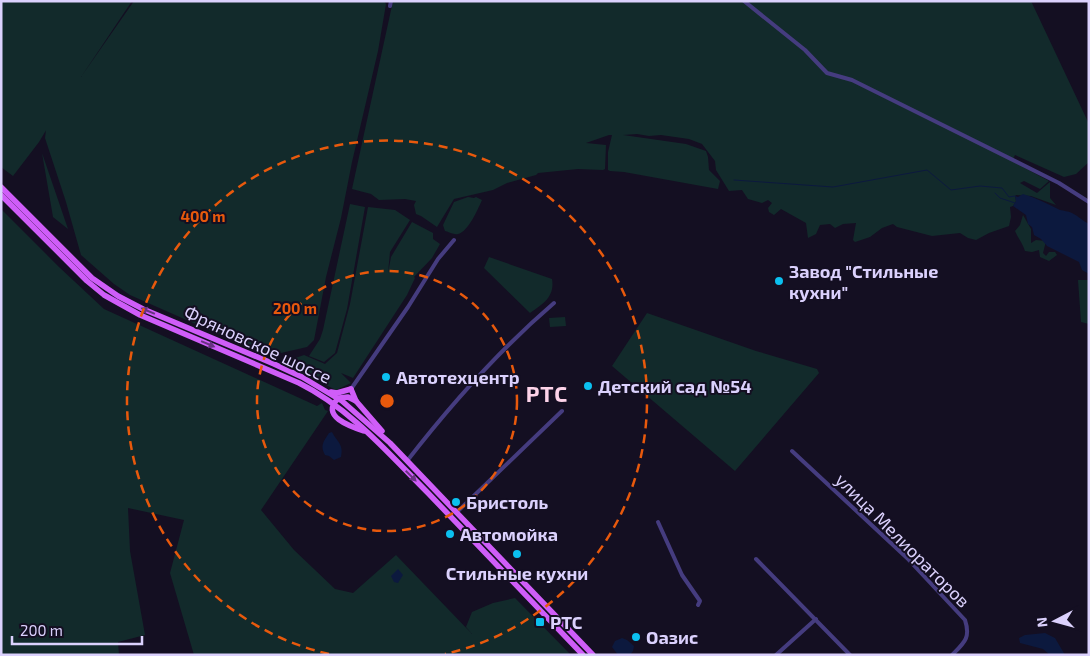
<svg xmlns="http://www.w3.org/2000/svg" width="1090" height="656" viewBox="0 0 1090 656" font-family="'Exo 2',sans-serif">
<rect width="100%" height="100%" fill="#140f22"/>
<g fill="#122a2b">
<polygon points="1,1 132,1 81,77 134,1 384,1 386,4 378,51 352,162 341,218 326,277 314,340 307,347 268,356 130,295 114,284 81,255 66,202 45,138 46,130 57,112 39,142 13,176 1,167"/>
<polygon points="393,1 1031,1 1089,124 1089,162 1076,174 1064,177 1015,155 1012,161 1049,181 1040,189 1024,181 1020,183 1037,193 1050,182 1050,198 1056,205 1031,196 1016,195 1015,196 1016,201 1013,206 1010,207 1011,217 1009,226 989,233 976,240 968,238 960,233 932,236 897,227 893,224 882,228 870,237 855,242 853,240 856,223 843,224 835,228 830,224 820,225 816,234 808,238 806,223 781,209 774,215 769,212 768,208 772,203 768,200 762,203 748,199 742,190 729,191 716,170 715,161 702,144 689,139 661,135 649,136 637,134 623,135 686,144 706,151 708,157 709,170 720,181 718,189 624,172 610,171 608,170 608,152 612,135 609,135 586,143 606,145 605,169 603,170 578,169 538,173 536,175 507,183 493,190 454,199 437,227 421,216 416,214 414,205 416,201 405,199 379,200 371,194 352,189"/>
<polygon points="42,153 68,229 53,217"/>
<path d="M468,197l6,1 2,-1 6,3c-4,9 -14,32 -24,34 -4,1 -9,-2 -13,-3l-2,-6 11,-23z"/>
<polygon points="350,204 365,207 347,309 335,353 324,362 309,356 320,339 323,330"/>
<polygon points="368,207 395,210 410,220 390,252 388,273 391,257 412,222 433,233 433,239 440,244 432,258 414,277 415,278 407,295 353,378 341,373 351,383 336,390 281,363 304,355 325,364 337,353 350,304"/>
<polygon points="1,209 59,267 104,309 317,406 322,403 325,410 328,411 261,510 294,550 335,589 353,593 396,555 472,634 466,627 472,612 493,603 515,598 571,655 194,655 170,573 184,520 128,508 130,551 145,635 118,642 119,655 1,655"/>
<path d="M1023,215l8,14v14l5,-3 10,1 -3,12 3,3 3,-4h6l2,3 -8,6 -9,-4 -1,-7 -7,2 -7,-1c-2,-7 -7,-13 -10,-20l5,-6z"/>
<path d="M489,257l63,22c3,18 -9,25 -22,34l-46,-45z"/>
<polygon points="1078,280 1089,280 1089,324 1081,322"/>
<polygon points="647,313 756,351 817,369 819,373 735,471 612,366"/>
<polygon points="565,317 566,326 550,327 549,318"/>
</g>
<g fill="#0c193e">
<path d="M1023,194c13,4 25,10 37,16 4,1 8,1 12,3 6,3 11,8 17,11v50l-7,-4 -3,-8 -32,-16 -6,-7 -7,-4 -2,-8 -4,-3 -2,-9 -13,-9 3,-5 -1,-5 3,1z"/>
<path d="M332,432c5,10 12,12 9,25l-7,3 -5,-4 -4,-1c-5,-9 -2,-13 4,-22z"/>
<polygon points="398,569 403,575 398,583 394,582 391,576"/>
<polygon points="1045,633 1055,638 1065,655 1050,655 1043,649 1020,643 1019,638 1025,635"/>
<polygon points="622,638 627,640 634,646 633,651 630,655 618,655 612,647 615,641"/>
</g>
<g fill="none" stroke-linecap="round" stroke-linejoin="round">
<g stroke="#0c193e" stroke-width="1">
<polyline points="734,180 833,187 927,170 951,190 980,186 1002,188 1009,197 1015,196"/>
<polyline points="995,193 1000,198 1015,203"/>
</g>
<g stroke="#453c7f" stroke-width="4">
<polyline points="744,1 805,50 827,73 852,80 1059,183 1089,202"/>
<polyline points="390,6 391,1"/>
<polyline points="351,389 408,307 438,259 454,240"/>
<path d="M792,451l115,107 58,62c6,18 -1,23 -13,35"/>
<path d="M407,461c45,-58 91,-110 147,-158"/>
<polyline points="457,512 562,411"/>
<polyline points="658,522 682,575 700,601 698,605"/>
<polyline points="756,559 850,655"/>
<polyline points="776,655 816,619"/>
</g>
<g stroke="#cf5df8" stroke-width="5.5">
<polyline points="1,187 92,278 118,296 143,309 274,364 302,377 342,401 390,443 593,655"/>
<path d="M1,195l86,86 17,14 36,20 159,68c52,26 89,70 129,110 52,54 103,108 155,162"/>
<polyline points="351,389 356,401 382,431"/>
<polyline points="331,392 337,393 351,389"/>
<path d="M356,401l-8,-4 -9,1c-21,18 13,29 25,33"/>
</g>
</g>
<defs><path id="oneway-solid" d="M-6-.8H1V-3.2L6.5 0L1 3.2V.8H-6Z" transform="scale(1.25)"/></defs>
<g fill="#683282">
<use href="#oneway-solid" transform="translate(148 311) rotate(-157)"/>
<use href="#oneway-solid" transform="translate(208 344) rotate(23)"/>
<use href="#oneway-solid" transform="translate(411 476) rotate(45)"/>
</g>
<g fill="none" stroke="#e8590c" stroke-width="2.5" stroke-dasharray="9 6">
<circle cx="387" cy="401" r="130"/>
<path d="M329 654A260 260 0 1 1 445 654"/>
</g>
<g fill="#0bc0f0" stroke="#140f22" stroke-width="2">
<circle cx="779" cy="281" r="5"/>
<circle cx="386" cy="377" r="5"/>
<circle cx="588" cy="386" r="5"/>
<circle cx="456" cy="502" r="5"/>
<circle cx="450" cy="534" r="5"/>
<circle cx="517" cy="554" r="5"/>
<rect x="535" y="617" width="10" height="10" rx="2.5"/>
<circle cx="636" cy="637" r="5"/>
</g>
<g text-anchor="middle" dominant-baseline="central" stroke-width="4" stroke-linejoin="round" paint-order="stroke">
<g font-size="18" font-weight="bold" fill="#dbd1fd" stroke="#140f22" text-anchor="start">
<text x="789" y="271">Завод "Стильные<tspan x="789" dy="21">кухни"</tspan></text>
<text x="396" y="377">Автотехцентр</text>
<text x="598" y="386">Детский сад №54</text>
<text x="466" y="502">Бристоль</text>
<text x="460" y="534">Автомойка</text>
<text x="517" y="573" text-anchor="middle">Стильные кухни</text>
<text x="550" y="622">РТС</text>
<text x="646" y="637">Оазис</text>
</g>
<g font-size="18" fill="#dbd1fd" stroke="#140f22">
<text transform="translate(258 344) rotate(25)">Фряновское шоссе</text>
<text transform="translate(903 540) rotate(45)">улица Мелиораторов</text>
</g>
<g font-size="22" font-weight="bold" letter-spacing="1" fill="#fdd3e9" stroke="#140f22">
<text x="547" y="393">РТС</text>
</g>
</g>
<circle cx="387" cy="401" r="8" fill="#e8590c" stroke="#140f22" stroke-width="2.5"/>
<g font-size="15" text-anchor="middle" font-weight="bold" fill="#e8590c" stroke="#140f22" stroke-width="4" stroke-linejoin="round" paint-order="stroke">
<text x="203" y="222">400 m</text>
<text x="295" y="314">200 m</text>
</g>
<rect width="1090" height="656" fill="none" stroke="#dbd1fd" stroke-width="5"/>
<g transform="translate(1055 621) rotate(264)" stroke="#140f22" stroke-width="4" paint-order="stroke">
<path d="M0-4L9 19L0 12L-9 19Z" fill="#dbd1fd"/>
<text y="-8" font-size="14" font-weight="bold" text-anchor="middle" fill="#dbd1fd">N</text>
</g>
<path d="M12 636v8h130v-8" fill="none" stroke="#dbd1fd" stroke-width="2.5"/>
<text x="20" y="636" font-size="15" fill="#dbd1fd" stroke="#140f22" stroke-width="4" paint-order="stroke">200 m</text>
</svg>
